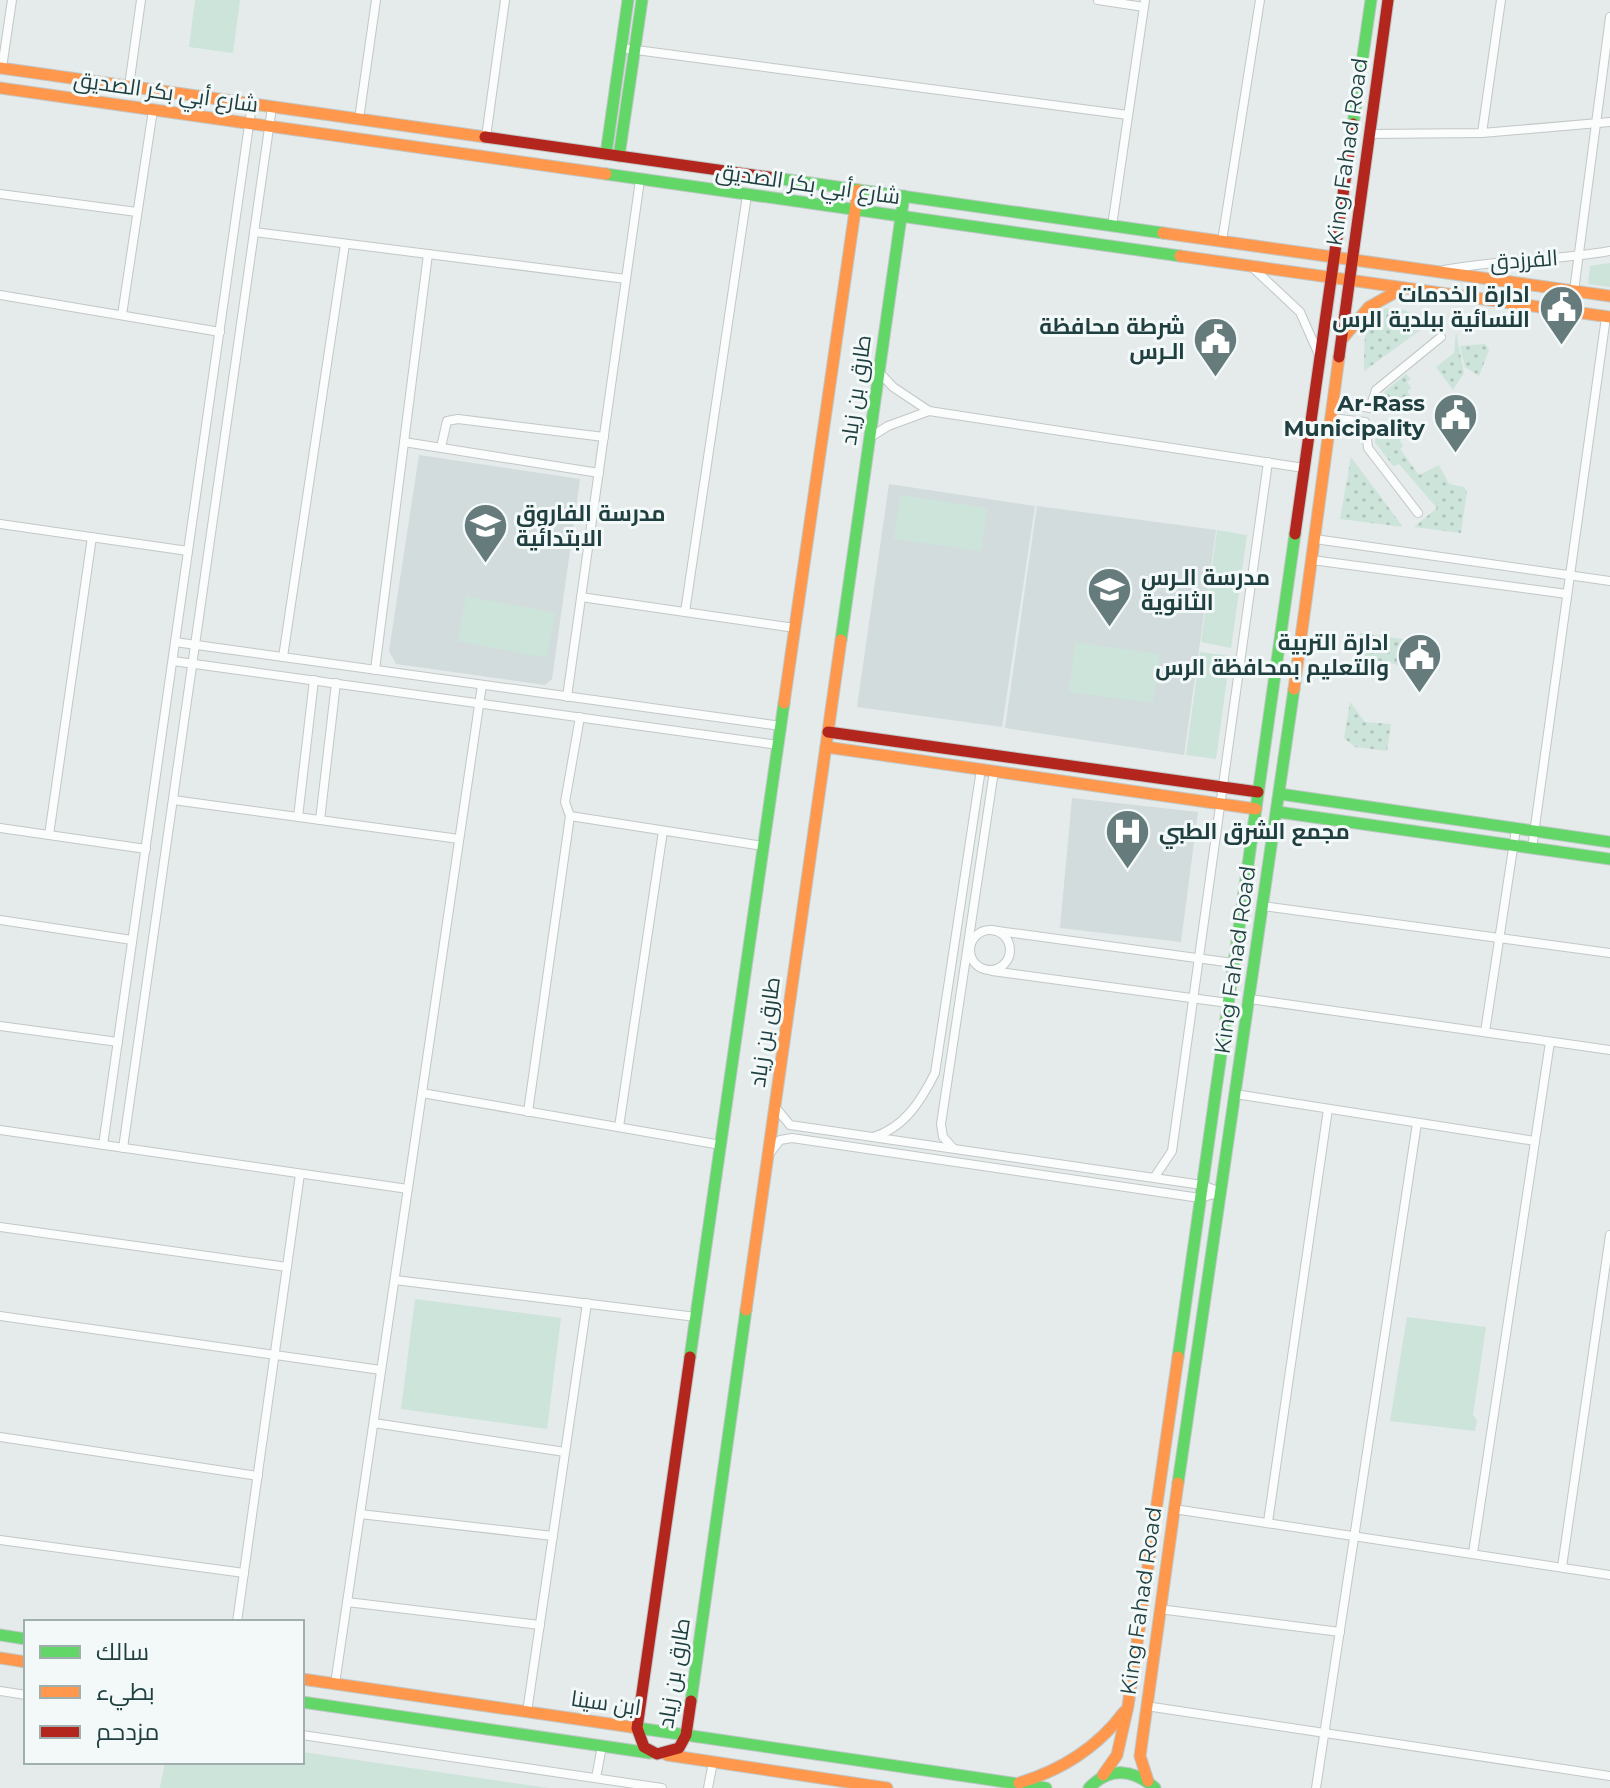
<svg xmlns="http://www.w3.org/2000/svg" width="1610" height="1788" viewBox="0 0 1610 1788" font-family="Montserrat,Cairo,sans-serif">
<defs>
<pattern id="grass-dots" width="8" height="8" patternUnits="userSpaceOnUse" patternTransform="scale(2)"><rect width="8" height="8" fill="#cde4db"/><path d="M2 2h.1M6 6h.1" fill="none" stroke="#b0c5bd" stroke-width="1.8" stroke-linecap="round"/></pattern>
</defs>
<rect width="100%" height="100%" fill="#e5eaea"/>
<g fill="#d2dcdc">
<polygon points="419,455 580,479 552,679 545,685 396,664 389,651"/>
<polygon points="889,484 1035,506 1002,727 857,707"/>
<polygon points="1037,506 1216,530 1184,755 1005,728"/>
<polygon points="1072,798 1198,812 1181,942 1060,928"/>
</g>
<g fill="url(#grass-dots)">
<path d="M1386,308l18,2 26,13 -66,48c1,-25 -4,-52 22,-63z"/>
<polygon points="1456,332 1464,373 1453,390 1436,367 1454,353"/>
<polygon points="1485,344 1489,350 1479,376 1465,367 1460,346"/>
<polygon points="1406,374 1411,379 1407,382 1411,388 1407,391 1417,403 1408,414 1396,405 1378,410 1374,406 1378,397"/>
<polygon points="1408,426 1412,432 1400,440 1403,446 1400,449 1419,475 1439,465 1449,484 1464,487 1467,492 1461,533 1414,527 1437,508 1399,464 1393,466 1375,442 1379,428 1397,434"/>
<polygon points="1351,457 1403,527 1340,519"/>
<path d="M1360,633l43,6 -4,27c-17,-8 -32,-7 -44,7z"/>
<polygon points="1350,702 1365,722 1391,724 1387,751 1355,747 1344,738"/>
</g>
<g fill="#cde4db">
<polygon points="195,0 240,0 233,53 189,47"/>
<polygon points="1610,263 1610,287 1588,284 1590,266"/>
<polygon points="900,495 987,508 981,551 894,539"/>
<polygon points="1217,530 1247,535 1231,648 1201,642"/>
<polygon points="466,596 555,613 547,658 458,641"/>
<polygon points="1075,642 1160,654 1153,703 1069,692"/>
<polygon points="1200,652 1230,656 1216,759 1186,755"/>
<polygon points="415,1299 561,1318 547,1429 401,1409"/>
<polygon points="1407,1317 1486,1327 1473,1415 1477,1420 1475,1431 1390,1421"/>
<polygon points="302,1752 548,1788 160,1788 165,1762 302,1762"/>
</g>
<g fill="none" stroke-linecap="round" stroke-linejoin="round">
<defs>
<g id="street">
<polyline points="1098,0 1144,7"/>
<polyline points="621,48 1128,115"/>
<polyline points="2,68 12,0"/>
<polyline points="129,86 141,0"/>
<polyline points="359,119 376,0"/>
<polyline points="1482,133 1501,0"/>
<polyline points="1369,134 1482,133 1610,122"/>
<polyline points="486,137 505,0"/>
<polyline points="0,194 137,212"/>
<polyline points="1112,226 1145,0"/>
<polyline points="254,232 626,279"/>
<polyline points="1222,241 1260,0"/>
<polyline points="1252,267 1300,312 1320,357"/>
<path d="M1444,270c55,-11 111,-9 166,-19"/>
<polyline points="1574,291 1610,17"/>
<polyline points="0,295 220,332"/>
<polyline points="122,315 153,110"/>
<polyline points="1333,401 1370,408 1376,390 1441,337"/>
<polyline points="929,411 1304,468"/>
<polyline points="1331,418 1365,422 1368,448 1418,513"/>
<polyline points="869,438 888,426 929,411 893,387 879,372"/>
<polyline points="404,442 599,473"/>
<polyline points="441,447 447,421 458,419 604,437"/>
<polyline points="0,524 188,551"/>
<polyline points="1315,539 1610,581"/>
<polyline points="1312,560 1567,594"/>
<polyline points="581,597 795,628"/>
<polyline points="685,612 747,195"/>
<polyline points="175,642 781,726"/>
<polyline points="283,657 345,244"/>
<polyline points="173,661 778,745"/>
<polyline points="375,670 428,254"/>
<polyline points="567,697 640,180"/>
<polyline points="173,800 459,839"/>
<polyline points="570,816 565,802 580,717"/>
<polyline points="298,817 314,680"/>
<polyline points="320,820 336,683"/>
<polyline points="0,828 146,849"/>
<polyline points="49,835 92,537"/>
<polyline points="1532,848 1606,317"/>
<polyline points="1263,906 1610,953"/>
<polyline points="0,920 132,940"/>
<circle cx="990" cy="950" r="20"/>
<polyline points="991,930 1233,963"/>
<polyline points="992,971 1228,1003"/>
<polyline points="1250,999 1610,1050"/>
<polyline points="0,1026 118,1042"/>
<polyline points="1485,1032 1516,829"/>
<polyline points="422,1093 721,1145"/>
<polyline points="1235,1094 1535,1141"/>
<polyline points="776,1108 790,1125 1202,1185 1220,1192"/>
<polyline points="528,1112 570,816 763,846"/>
<polyline points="619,1127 663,831"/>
<polyline points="0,1130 408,1189"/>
<path d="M873,1137c31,-9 48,-36 62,-64l46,-304"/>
<polyline points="103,1145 252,104"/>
<polyline points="123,1148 272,107"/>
<polyline points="953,1148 943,1137 941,1124 994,771"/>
<polyline points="770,1153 780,1140 792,1138 1200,1198 1221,1192"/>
<polyline points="1154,1178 1172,1151 1268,462"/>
<polyline points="0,1227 287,1267"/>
<polyline points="395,1280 696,1317"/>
<polyline points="0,1316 381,1370"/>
<polyline points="374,1423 565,1452"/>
<polyline points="0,1437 258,1476"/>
<polyline points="1174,1509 1610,1575"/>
<polyline points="360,1514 553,1536"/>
<polyline points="1268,1522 1328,1109"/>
<polyline points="0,1540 244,1573"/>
<polyline points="1473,1553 1550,1042"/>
<polyline points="1562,1567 1610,1235"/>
<polyline points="347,1602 540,1625"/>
<polyline points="1159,1609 1340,1632"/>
<polyline points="237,1622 300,1174"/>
<polyline points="335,1684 482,685"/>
<polyline points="0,1691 26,1695"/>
<polyline points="1146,1706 1610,1776"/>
<polyline points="527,1712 587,1303"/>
<polyline points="302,1735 662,1788"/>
<polyline points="596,1778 602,1746"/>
<polyline points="708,1788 713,1762"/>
<polyline points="1316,1788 1417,1123"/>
</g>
<g id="fast">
<polyline points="1353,124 1371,0"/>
<polyline points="606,154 628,0"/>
<polyline points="619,156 642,0"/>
<polyline points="606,174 1180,256"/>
<polyline points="775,178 1163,233"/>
<polyline points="841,640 904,196"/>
<polyline points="1280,794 1610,842"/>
<polyline points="1278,812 1610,859"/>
<polyline points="690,1357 784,703"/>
<polyline points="1178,1357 1295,534"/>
<polyline points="1178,1483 1294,689"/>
<polyline points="0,1635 26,1639"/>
<polyline points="691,1701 746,1310"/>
<polyline points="302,1702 650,1753"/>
<polyline points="638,1728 1046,1788"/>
<path d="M1089,1788c21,-22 44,-19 66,0"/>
</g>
<g id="slow">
<polyline points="0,68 485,137"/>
<polyline points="0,88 606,174"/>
<polyline points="1163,233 1610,296"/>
<polyline points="1180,256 1610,317"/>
<polyline points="1343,338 1369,307 1403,288"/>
<polyline points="1294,689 1339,357"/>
<polyline points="784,703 858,190"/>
<polyline points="826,747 1256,809"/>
<polyline points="746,1310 841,640"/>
<polyline points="0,1658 26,1662"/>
<polyline points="302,1679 638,1728"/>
<polyline points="667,1755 887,1788"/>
<polyline points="1103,1775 1117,1755 1128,1706 1178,1357"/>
<polyline points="1148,1781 1140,1756 1178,1483"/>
<path d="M1019,1783c43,-13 78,-35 105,-71"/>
</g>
<g id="jam">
<polyline points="485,137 775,178"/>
<polyline points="1339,357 1388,0"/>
<polyline points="1295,534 1353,124"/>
<polyline points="828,732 1258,792"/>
<polyline points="690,1357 637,1728 644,1747 657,1754 679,1748 686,1735 691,1701"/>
</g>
</defs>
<use href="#street" stroke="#c2c7c7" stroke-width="10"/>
<use href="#fast" stroke="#c0c8c8" stroke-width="13"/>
<use href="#slow" stroke="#c0c8c8" stroke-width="13"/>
<use href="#jam" stroke="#c0c8c8" stroke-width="13"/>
<use href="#street" stroke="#fbfcfc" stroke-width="8"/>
<use href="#fast" stroke="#63d668" stroke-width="11"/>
<use href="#slow" stroke="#ff974d" stroke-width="11"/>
<use href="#jam" stroke="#b3261e" stroke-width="11"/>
</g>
<defs>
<symbol id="civic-pin" viewBox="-11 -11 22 30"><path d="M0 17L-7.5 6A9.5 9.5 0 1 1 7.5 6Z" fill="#657b7c" stroke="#f3f9f8"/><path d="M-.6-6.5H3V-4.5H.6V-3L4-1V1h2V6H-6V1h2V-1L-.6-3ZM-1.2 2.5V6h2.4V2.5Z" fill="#fff"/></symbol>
<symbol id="school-pin" viewBox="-11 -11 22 30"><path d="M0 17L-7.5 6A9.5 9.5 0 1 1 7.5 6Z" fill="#657b7c" stroke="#f3f9f8"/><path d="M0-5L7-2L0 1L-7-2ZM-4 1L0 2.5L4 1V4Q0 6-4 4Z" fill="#fff"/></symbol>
<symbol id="hospital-pin" viewBox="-11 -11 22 30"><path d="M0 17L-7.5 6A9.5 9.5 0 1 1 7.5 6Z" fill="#657b7c" stroke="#f3f9f8"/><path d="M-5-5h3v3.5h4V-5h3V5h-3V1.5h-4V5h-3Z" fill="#fff"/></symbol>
</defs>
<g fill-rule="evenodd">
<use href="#civic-pin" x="1536" y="282" width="51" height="69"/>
<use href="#civic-pin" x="1190" y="314" width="51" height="69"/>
<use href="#civic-pin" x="1430" y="390" width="51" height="69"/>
<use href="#school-pin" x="460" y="500" width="51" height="69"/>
<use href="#school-pin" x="1084" y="564" width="51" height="69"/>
<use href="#civic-pin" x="1394" y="630" width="51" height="69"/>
<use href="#hospital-pin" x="1102" y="806" width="51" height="69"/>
</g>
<g text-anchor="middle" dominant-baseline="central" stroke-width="6" stroke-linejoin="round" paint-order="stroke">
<g font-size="22" fill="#203f40" stroke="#f3f9f8">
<text transform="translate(166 92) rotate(8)">شارع أبي بكر الصديق</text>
<text transform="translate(1347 152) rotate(-82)">King Fahad Road</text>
<text transform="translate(808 184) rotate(8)">شارع أبي بكر الصديق</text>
<text transform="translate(1524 260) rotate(-4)">الفرزدق</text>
<text transform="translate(856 390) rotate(-82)">طارق بن زياد</text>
<text transform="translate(1235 960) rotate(-82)">King Fahad Road</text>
<text transform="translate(765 1032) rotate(-82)">طارق بن زياد</text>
<text transform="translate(1141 1601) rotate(-82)">King Fahad Road</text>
<text transform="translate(674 1673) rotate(-81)">طارق بن زياد</text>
<text transform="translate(606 1703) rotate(8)">ابن سينا</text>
</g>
<g font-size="22" font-weight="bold" fill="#203f40" stroke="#f3f9f8" text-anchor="end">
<text x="1530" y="294">ادارة الخدمات<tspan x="1530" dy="25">النسائية ببلدية الرس</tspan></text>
<text x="1185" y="326">شرطة محافظة<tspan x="1185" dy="25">الـرس</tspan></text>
<text x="1425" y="403">Ar-Rass<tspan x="1425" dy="25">Municipality</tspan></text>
<text x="516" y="513" text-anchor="start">مدرسة الفاروق<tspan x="516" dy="25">الابتدائية</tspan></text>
<text x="1141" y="577" text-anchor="start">مدرسة الـرس<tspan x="1141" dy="25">الثانوية</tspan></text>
<text x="1389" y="642">ادارة التربية<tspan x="1389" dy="25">والتعليم بمحافظة الرس</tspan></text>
<text x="1159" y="831" text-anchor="start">مجمع الشرق الطبي</text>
</g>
</g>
<rect x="24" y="1620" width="280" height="144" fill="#f3f9f8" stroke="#9fafae" stroke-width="2"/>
<rect x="40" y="1646" width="40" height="12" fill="#63d668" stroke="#9fafae" stroke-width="2"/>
<text x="96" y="1660" font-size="24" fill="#203f40">سالك</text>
<rect x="40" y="1686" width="40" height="12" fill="#ff974d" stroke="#9fafae" stroke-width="2"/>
<text x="96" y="1700" font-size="24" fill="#203f40">بطيء</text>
<rect x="40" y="1726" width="40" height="12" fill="#b3261e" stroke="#9fafae" stroke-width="2"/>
<text x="96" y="1740" font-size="24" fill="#203f40">مزدحم</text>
</svg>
